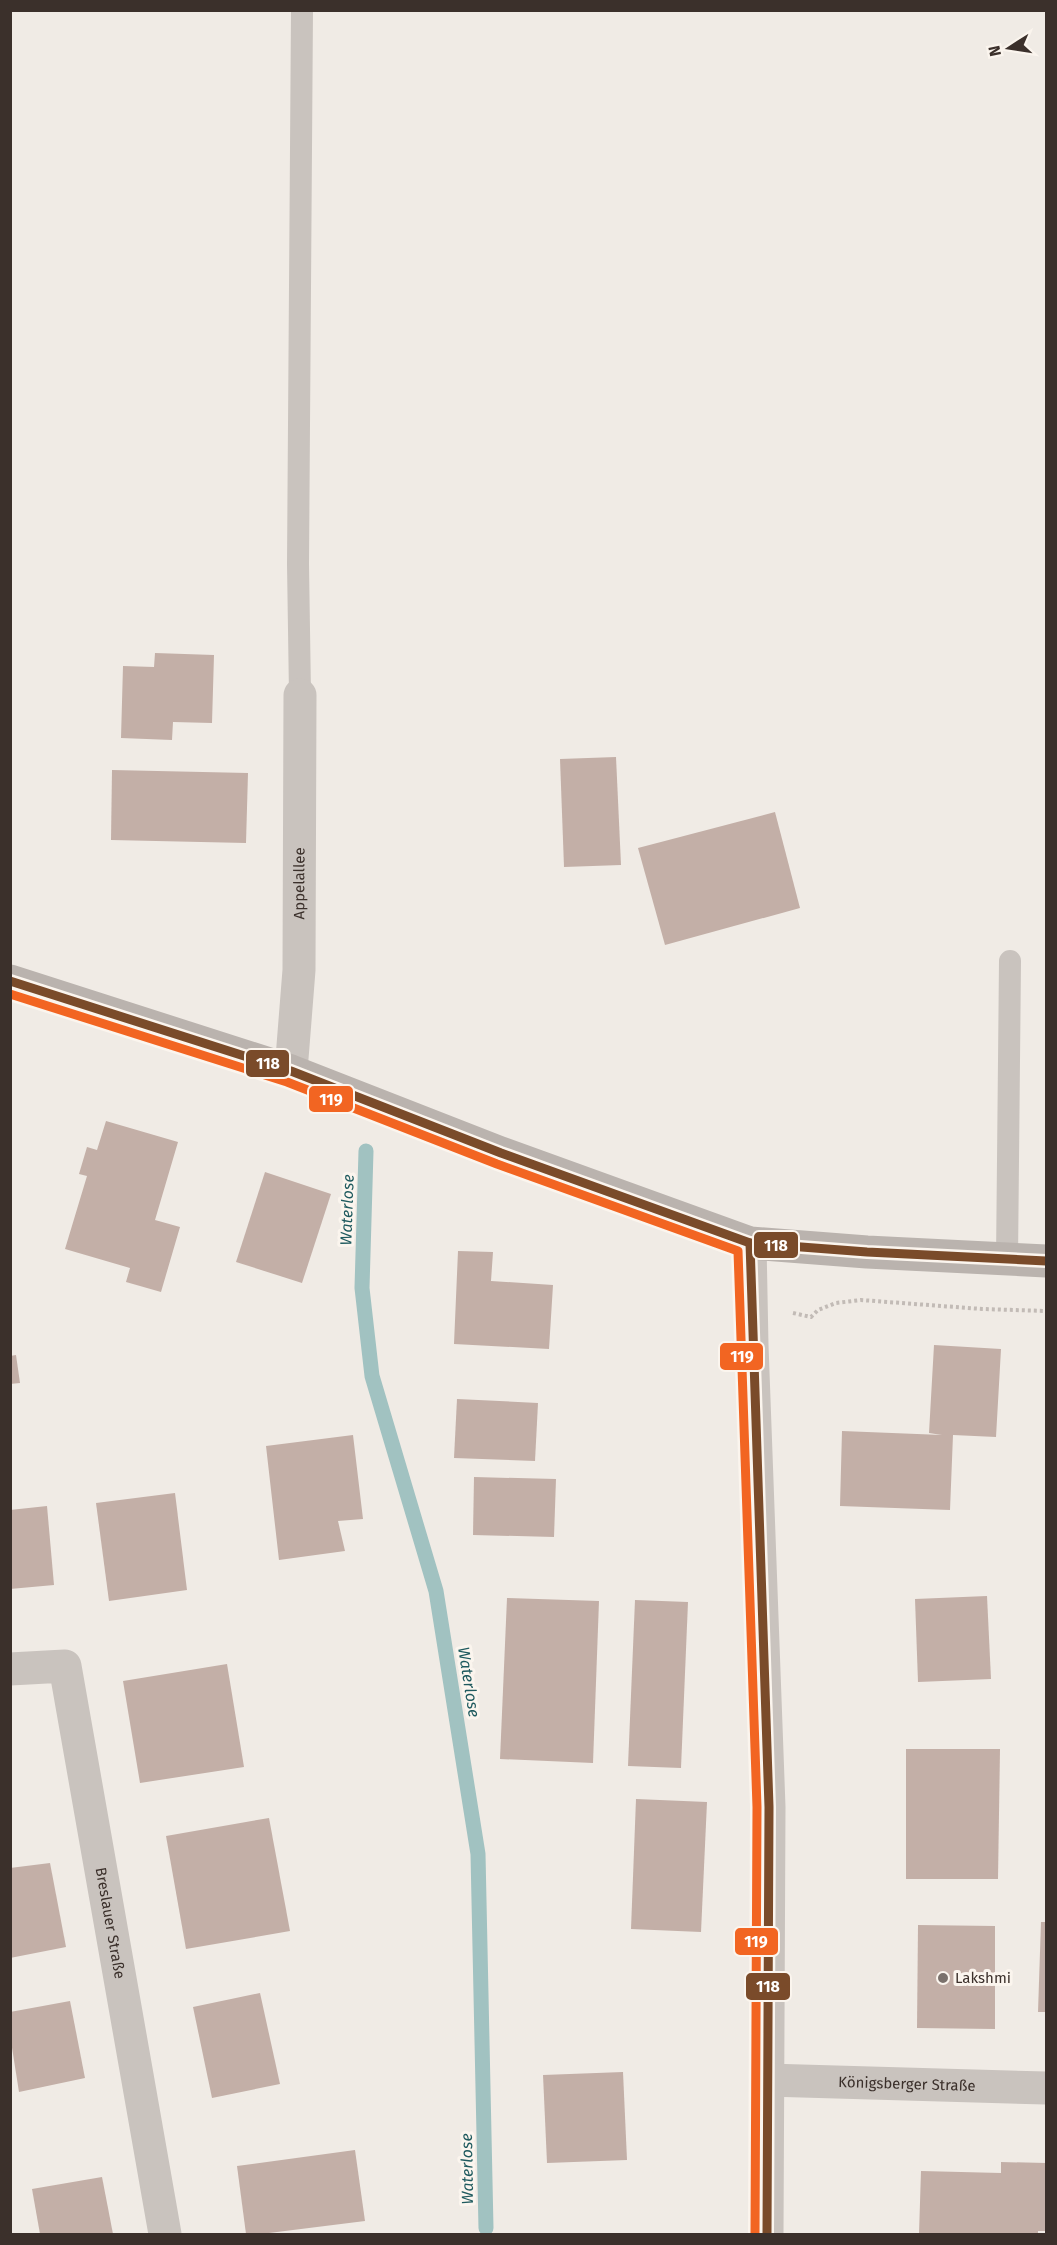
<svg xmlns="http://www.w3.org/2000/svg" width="1057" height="2245" viewBox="0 0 1057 2245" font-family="'Fira Sans',sans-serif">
<rect width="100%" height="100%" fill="#f0ebe5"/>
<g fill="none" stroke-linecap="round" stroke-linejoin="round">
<polyline stroke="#a1c2c1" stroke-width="15" points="366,1151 362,1288 372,1376 436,1591 478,1854 486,2228"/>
</g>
<g fill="#c3afa7">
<polygon points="155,653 214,655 212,723 173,722 172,740 121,738 123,666 154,667"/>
<polygon points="616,757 621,865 564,867 560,759"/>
<polygon points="112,770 248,773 246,843 111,840"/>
<polygon points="775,812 800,908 665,945 638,848"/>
<polygon points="106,1121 178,1142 155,1220 180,1227 161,1292 126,1282 130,1268 65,1249 87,1176 79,1174 87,1147 97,1150"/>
<polygon points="265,1172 331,1194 302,1283 236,1262"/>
<polygon points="458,1251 493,1252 491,1281 553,1285 549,1349 454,1344"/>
<polygon points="934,1345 1001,1349 996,1437 953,1435 950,1510 840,1506 842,1431 942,1435 929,1433"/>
<polygon points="16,1355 20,1383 10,1384 10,1356"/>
<polygon points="457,1399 538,1403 535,1461 454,1458"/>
<polygon points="353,1435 363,1519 338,1521 345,1551 279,1560 266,1446"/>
<polygon points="474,1477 556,1479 554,1537 473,1535"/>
<polygon points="175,1493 187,1590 109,1601 96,1503"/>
<polygon points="47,1506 54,1585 10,1589 10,1510"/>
<polygon points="987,1596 991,1679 918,1682 915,1599"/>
<polygon points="507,1598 599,1601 593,1763 500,1759"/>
<polygon points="635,1600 688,1602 681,1768 628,1766"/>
<polygon points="227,1664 244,1767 140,1783 123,1681"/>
<polygon points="906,1749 1000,1749 998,1879 906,1879"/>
<polygon points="636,1799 707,1802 701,1932 631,1929"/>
<polygon points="269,1818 290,1931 186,1949 166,1836"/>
<polygon points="50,1863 66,1947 10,1958 10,1868"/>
<polygon points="1041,1922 1046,1922 1046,2012 1038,2012"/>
<polygon points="918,1925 995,1926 995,2029 917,2028"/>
<polygon points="260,1993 280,2084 212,2098 193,2007"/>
<polygon points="70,2001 85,2078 19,2092 10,2035 10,2012"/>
<polygon points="623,2072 627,2160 547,2163 543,2075"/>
<polygon points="355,2150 365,2221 261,2234 246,2234 237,2166"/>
<polygon points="1001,2162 1046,2163 1046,2231 1038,2231 1038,2234 919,2234 921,2171 1001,2173"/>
<polygon points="102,2177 113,2234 40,2234 32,2189"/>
</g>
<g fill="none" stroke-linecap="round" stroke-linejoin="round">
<polyline stroke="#c2bbb6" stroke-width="4" stroke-dasharray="3 3" stroke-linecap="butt" points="793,1313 811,1317 818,1310 836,1303 861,1300 982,1309 1046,1311"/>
<g stroke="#c9c3be" stroke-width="22">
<polyline points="300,695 298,564 302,10"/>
<polyline points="1007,1260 1010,961"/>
</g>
<g stroke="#c9c3be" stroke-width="33">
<path id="s1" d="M291,1071l8,-101 1,-275"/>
<polyline points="750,1243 752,1345 769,1807 767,2234"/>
<path id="s2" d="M10,1669l55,-3 100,568"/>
<path id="s3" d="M767,2080l279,8"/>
</g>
<polyline stroke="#bab3ae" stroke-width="33" points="10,981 291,1071 501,1153 750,1243 867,1252 1046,1261"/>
<defs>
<g id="bus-1">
<polyline points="10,981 291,1071 501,1153 750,1243 867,1252 1046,1261"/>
<polyline points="750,1243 769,1807 767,2234"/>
</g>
<polyline id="bus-2" points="10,994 287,1082 497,1164 738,1251 757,1807 755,2234"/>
</defs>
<use href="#bus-1" stroke="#fbf5ee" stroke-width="14"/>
<use href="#bus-2" stroke="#fbf5ee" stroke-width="14"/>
<use href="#bus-1" stroke="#7a4b2a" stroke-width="9"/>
<use href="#bus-2" stroke="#f26522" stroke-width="9"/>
</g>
<circle fill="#7a716c" stroke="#fbf5ee" stroke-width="2" cx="943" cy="1978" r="6"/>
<g text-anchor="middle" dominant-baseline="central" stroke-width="6" stroke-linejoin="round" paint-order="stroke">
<g font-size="15" fill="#3b302b" stroke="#fbf5ee">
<text stroke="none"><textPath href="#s1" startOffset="188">Appelallee</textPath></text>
<text stroke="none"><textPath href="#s2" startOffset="316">Breslauer Straße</textPath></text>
<text stroke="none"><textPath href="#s3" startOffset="140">Königsberger Straße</textPath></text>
</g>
<g font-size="15" fill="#3b302b" stroke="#fbf5ee" text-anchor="start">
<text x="955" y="1978">Lakshmi</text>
</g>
<g font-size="16" font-style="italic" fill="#1f5a5e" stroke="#fbf5ee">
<text transform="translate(347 1210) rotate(-88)">Waterlose</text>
<text transform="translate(469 1682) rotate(81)">Waterlose</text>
<text transform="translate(467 2169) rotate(-91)">Waterlose</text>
</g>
</g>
<g stroke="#fbf5ee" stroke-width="2">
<rect x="245" y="1049" width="45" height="29" rx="6" fill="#7a4b2a"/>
<rect x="308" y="1085" width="46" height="28" rx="6" fill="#f26522"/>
<rect x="753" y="1231" width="46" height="28" rx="6" fill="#7a4b2a"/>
<rect x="719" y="1342" width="45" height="29" rx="6" fill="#f26522"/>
<rect x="734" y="1927" width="45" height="29" rx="6" fill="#f26522"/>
<rect x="745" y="1972" width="46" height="29" rx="6" fill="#7a4b2a"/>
</g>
<g font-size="16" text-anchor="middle" font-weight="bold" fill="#fff">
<text x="268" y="1069">118</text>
<text x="331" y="1105">119</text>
<text x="776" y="1251">118</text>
<text x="742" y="1362">119</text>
<text x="756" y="1947">119</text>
<text x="768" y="1992">118</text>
</g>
<rect width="1057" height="2245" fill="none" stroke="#3b302b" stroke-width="24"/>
<g transform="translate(1009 48) rotate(258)" stroke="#fbf5ee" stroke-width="4.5" paint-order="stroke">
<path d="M0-4.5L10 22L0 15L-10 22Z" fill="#3b302b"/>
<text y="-9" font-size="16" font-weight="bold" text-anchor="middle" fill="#3b302b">N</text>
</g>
</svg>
